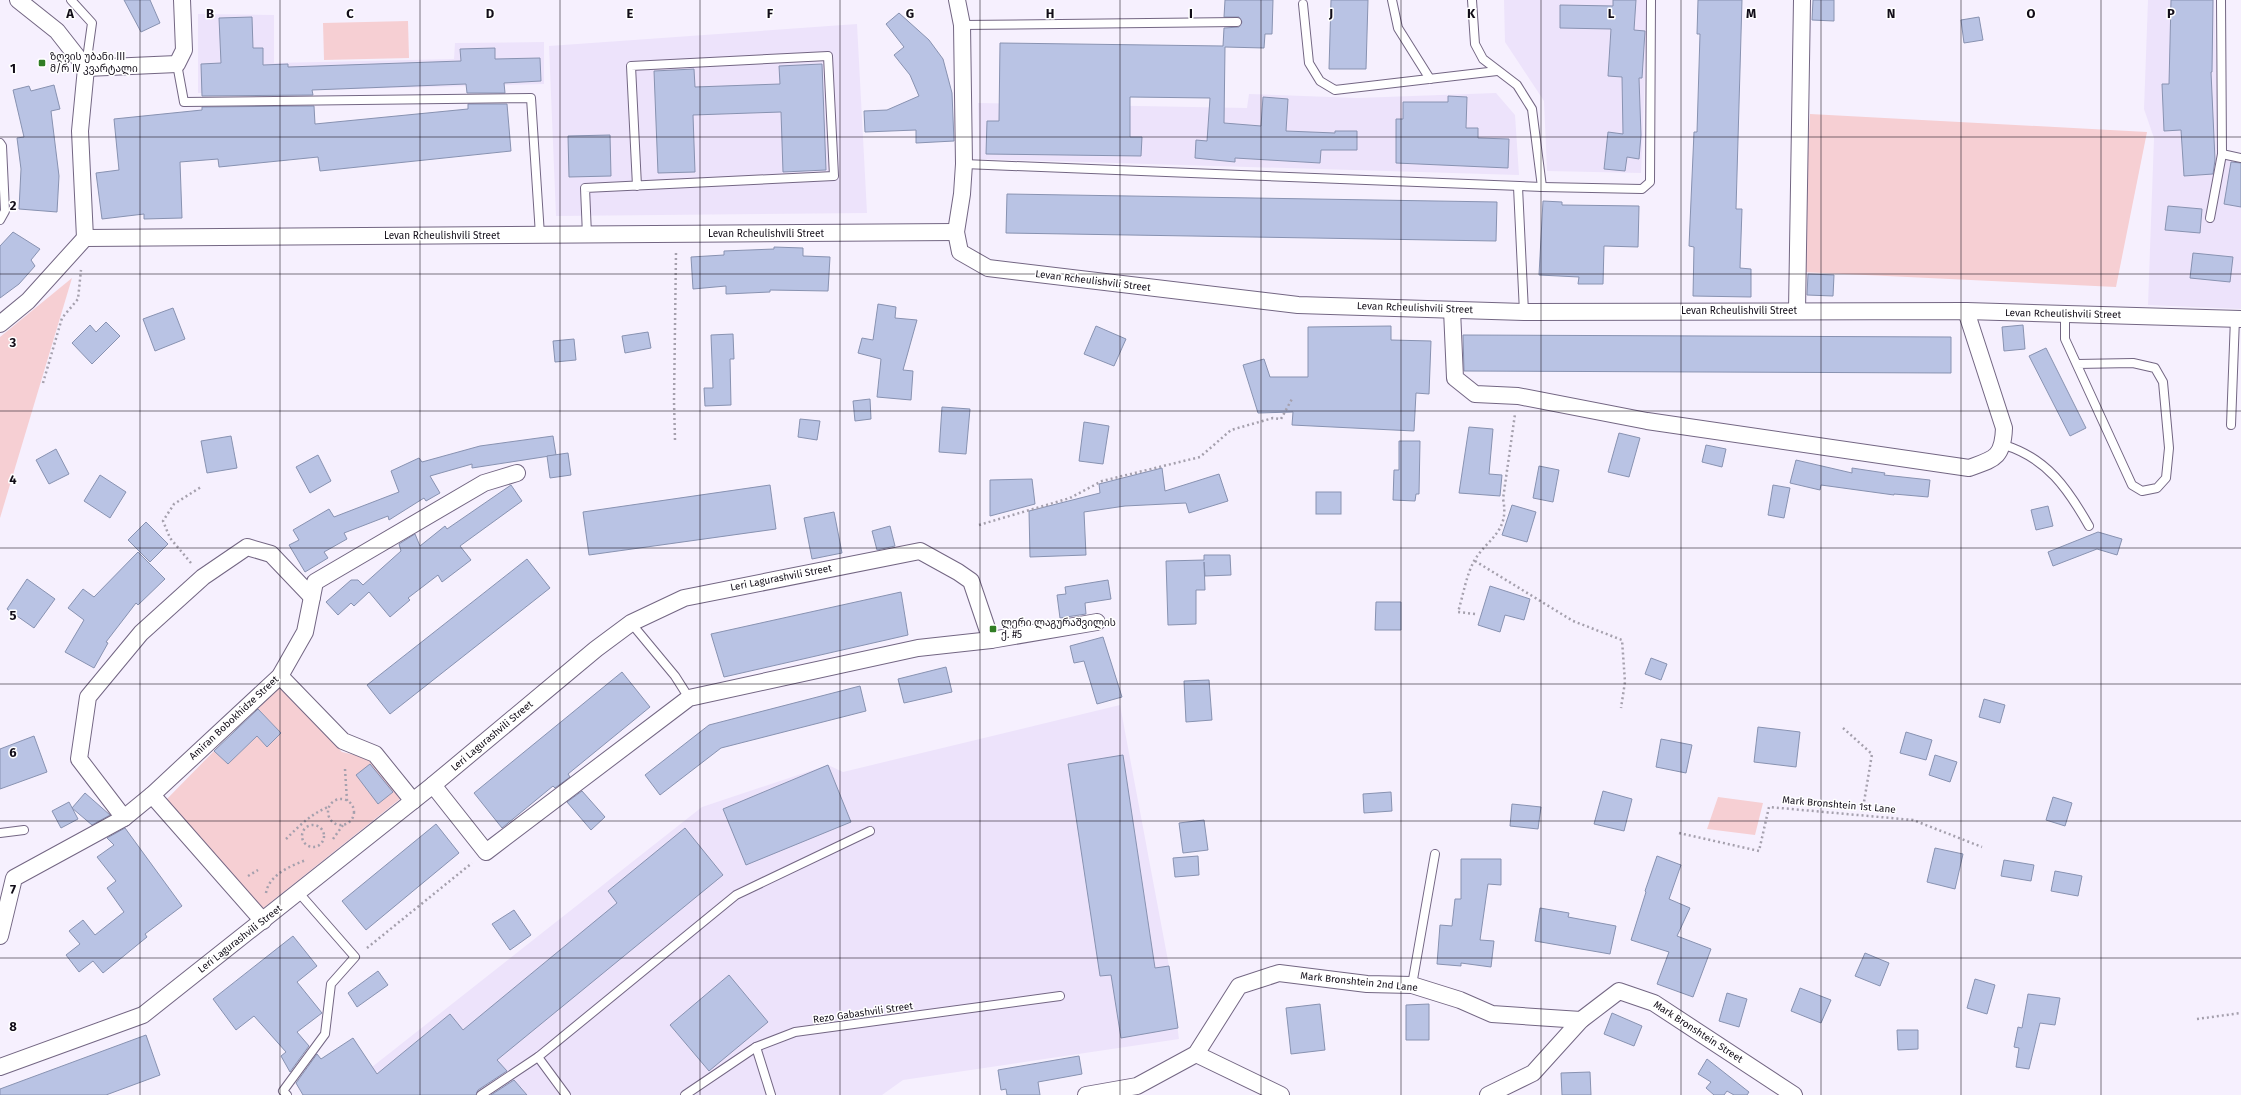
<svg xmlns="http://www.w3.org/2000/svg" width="2241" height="1095" viewBox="0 0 2241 1095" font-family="'Fira Sans','Noto Sans Georgian',sans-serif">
<rect width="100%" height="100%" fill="#f6f0fe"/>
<g fill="#ede3fb">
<polygon points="1504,0 1648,0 1641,173 1547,171 1544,101 1505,42"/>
<polygon points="2148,0 2214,0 2219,157 2241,163 2241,309 2148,305 2154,138 2144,109"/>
<polygon points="198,14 274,15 274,63 454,59 455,43 544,42 544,84 198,93"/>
<polygon points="857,24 867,213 556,216 549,46"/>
<polygon points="1496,93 1515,115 1519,175 980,159 978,103 1247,108 1249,94 1357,98"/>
<polygon points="1120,705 1169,966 1179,1039 903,1080 882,1095 394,1095 372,1067 702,807 828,765 843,772"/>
</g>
<g fill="#f6cfd3">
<polygon points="408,21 409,58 324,60 323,23"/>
<polygon points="1810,114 2147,132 2116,287 1802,272"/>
<polygon points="72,278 0,518 0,337"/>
<polygon points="275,688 281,688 342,752 368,758 399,793 400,799 261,910 164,802 214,751 228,764 257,736 267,747 281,733 257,708"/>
<polygon points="1718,797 1763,803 1755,835 1707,829"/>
</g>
<g fill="#b9c3e4" stroke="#8892b1">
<polygon points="124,0 150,0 160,23 141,32"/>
<polygon points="1225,0 1273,0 1272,34 1265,34 1264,48 1225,47 1224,123 1261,126 1263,97 1288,99 1286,131 1335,133 1335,131 1357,131 1357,150 1321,150 1320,163 1235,158 1235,162 1195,158 1196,140 1207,141 1210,98 1130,97 1130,137 1142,137 1141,156 986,154 987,121 999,121 1000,43 1223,46 1224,28 1239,27 1242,22 1239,17 1224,17"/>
<polygon points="1331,0 1368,0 1366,69 1329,69"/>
<polygon points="1613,0 1636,0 1634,30 1645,31 1642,78 1639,78 1641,135 1639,159 1627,157 1625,171 1604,169 1608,132 1623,134 1622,77 1608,76 1611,29 1560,28 1560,5 1613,6"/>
<polygon points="1698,0 1742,0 1736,209 1742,209 1740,268 1751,269 1751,297 1693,296 1694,247 1689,246 1694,132 1697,132 1700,34 1697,34"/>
<polygon points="1813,0 1834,0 1834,21 1812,20"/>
<polygon points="2171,0 2213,0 2212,72 2211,72 2215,160 2213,174 2184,176 2181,130 2164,131 2162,84 2169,84"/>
<polygon points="899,13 929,40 943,59 952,93 954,141 916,143 916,130 865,132 864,111 887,110 919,96 910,75 894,55 904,47 886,24"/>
<polygon points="252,17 253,48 263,48 263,65 288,64 288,67 461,61 460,49 495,48 495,59 540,58 541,81 504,83 505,93 467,93 466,84 312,90 313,95 202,96 201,64 221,63 219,18"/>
<polygon points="1979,17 1983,40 1964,43 1961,20"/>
<polygon points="822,64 826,170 783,172 781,112 693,115 695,172 658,173 654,71 694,69 695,87 780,84 779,66"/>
<polygon points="54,85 60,109 51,111 59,176 57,212 19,209 21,169 17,138 24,137 13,90 29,86 31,91"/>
<polygon points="1448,96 1467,97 1466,128 1478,128 1478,138 1509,139 1508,168 1396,163 1396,119 1403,119 1403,102 1448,102"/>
<polygon points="468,104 507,104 511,151 320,171 318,157 219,167 218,159 180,162 182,218 144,219 144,214 102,219 96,173 119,170 114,119 202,110 202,107 314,106 315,124 468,109"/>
<polygon points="610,135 611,176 569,177 568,136"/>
<polygon points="2231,162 2241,163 2241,207 2224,204"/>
<polygon points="1007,194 1497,202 1496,241 1006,233"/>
<polygon points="1543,201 1562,202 1562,205 1639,206 1638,247 1604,246 1603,284 1578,284 1579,277 1539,275"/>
<polygon points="2168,206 2202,209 2200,233 2165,230"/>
<polygon points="13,232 40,249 31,260 35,266 19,284 0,298 0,246"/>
<polygon points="774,247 803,248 803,256 830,257 828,291 770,290 770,292 726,294 726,286 693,289 691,257 724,255 724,251 774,249"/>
<polygon points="2193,253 2233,257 2230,282 2190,278"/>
<polygon points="1808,274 1834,275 1833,296 1807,295"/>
<polygon points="878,304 896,307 895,318 917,320 903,370 913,371 911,400 877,397 881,359 858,353 862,338 873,340"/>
<polygon points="173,308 185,339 155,351 143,319"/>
<polygon points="106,322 120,336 92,364 72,343 90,325 96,332"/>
<polygon points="2023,325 2025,349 2004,351 2002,327"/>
<polygon points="1096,326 1126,339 1114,366 1084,354"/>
<polygon points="1391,326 1391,340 1431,341 1429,394 1416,393 1414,431 1292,425 1293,412 1258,413 1243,365 1264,359 1270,377 1308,377 1308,327"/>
<polygon points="648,332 651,348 625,353 622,336"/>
<polygon points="733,334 734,359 730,359 731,405 705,406 704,388 713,388 711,335"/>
<polygon points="1463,335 1951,337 1951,373 1464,371"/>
<polygon points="574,339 576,360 555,362 553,341"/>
<polygon points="2046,348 2086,428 2070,436 2029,356"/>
<polygon points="870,399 871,419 855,421 853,401"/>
<polygon points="942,407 970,409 966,454 939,452"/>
<polygon points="800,419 820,421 817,440 798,437"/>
<polygon points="1084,422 1109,426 1103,464 1079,461"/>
<polygon points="1469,427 1493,429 1489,474 1502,475 1500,496 1459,493"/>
<polygon points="1619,433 1640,438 1629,477 1608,472"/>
<polygon points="231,436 237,468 207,473 201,441"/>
<polygon points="553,436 556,455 472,468 472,464 430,476 440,493 426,501 424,498 389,520 388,516 344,533 347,539 324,552 328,558 305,572 289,545 299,540 293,530 329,509 334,517 399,492 391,471 419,458 422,462 480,446"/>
<polygon points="1399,441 1420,441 1419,494 1416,494 1415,501 1393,500 1394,470 1399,470"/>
<polygon points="1706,445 1726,449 1722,467 1702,462"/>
<polygon points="56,449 69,474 49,484 36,460"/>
<polygon points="568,453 571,475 550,478 547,456"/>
<polygon points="318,455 331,481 310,493 296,467"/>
<polygon points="1796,460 1852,473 1852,468 1885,473 1884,475 1930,480 1928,497 1894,494 1894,495 1821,485 1820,490 1790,483"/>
<polygon points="1539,466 1559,470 1553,502 1533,498"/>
<polygon points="1162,468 1165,491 1219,474 1228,501 1189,513 1186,503 1125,506 1084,512 1086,555 1030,557 1029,511 1100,493 1099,484"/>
<polygon points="100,475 126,492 110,518 84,501"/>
<polygon points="1032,479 1035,504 990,516 990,480"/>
<polygon points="511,485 522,501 460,546 471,560 442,582 438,575 408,598 410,600 390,617 369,592 354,606 351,603 338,615 326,602 351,580 358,580 363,585 401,551 399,544 415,534 420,546 445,526 447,529"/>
<polygon points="770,485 776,529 589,555 583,512"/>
<polygon points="1773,485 1790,488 1784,518 1768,515"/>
<rect x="1316" y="492" width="25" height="22"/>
<polygon points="1512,505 1536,512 1527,542 1502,535"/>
<polygon points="2048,506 2053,526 2036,530 2031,510"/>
<polygon points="834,512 842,553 812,559 804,518"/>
<polygon points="146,522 168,544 150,562 128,540"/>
<polygon points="890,526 895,546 877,550 872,531"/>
<polygon points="2098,532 2122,539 2117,555 2097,549 2053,566 2048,552"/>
<polygon points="138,552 165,579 138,605 136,603 106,642 108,643 94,668 65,652 84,620 68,608 83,589 94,597"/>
<polygon points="1204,555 1230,555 1231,575 1205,576 1204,562 1205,590 1196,590 1196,624 1168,625 1166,561 1204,560"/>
<polygon points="527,559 550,588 390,714 367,685"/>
<polygon points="27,579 55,599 34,628 7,609"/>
<polygon points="1108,580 1111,599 1085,603 1086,614 1060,618 1057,595 1066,594 1065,587"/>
<polygon points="1490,586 1530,599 1524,620 1505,615 1500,632 1478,625"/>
<polygon points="901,592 908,635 724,677 711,634"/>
<polygon points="1376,602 1401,602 1401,630 1375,630"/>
<polygon points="1103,637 1122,697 1097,704 1084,661 1074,663 1070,646"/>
<polygon points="1651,658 1667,664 1661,680 1645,674"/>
<polygon points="946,667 952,692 904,703 898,679"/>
<polygon points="622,672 650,707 568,774 570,777 555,788 553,786 502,828 474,793"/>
<polygon points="1209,680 1212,720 1186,722 1184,681"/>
<polygon points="860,686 866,711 721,748 660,795 645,775 709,725"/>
<polygon points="1984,699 2005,705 2000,723 1979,717"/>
<polygon points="258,709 281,733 267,747 257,736 228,764 214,751"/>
<polygon points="1758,727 1800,732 1796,767 1754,762"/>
<polygon points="1906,732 1932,740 1926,760 1900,753"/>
<polygon points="34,736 47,772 0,789 0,749"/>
<polygon points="1661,739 1692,745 1686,773 1656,767"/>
<polygon points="1123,755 1155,968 1169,966 1178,1028 1121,1038 1111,975 1100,976 1068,764"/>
<polygon points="1935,755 1957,762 1950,782 1929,775"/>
<polygon points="370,764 393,792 378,804 356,775"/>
<polygon points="828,765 851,822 746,865 723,809"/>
<polygon points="582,791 605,817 591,830 567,802"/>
<polygon points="1603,791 1632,799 1624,831 1594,824"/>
<polygon points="1391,792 1392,811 1364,813 1363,794"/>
<polygon points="85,793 110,815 92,825 72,808"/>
<polygon points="2053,797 2072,803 2065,826 2046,820"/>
<polygon points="69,802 78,819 61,828 52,811"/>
<polygon points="1512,804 1541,807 1538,829 1510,826"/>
<polygon points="1204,820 1208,850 1183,853 1179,823"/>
<polygon points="436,824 459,853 366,930 342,901"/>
<polygon points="125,828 182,906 145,934 147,937 103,973 93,961 79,972 66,955 80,944 69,931 83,920 95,935 124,912 107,888 116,881 97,857 114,845 107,838"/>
<polygon points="685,828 723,875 497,1060 507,1071 478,1090 476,1095 303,1095 296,1083 317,1054 321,1059 353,1038 377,1074 450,1014 463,1030 617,903 608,891"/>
<polygon points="1935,848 1963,854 1955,889 1927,882"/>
<polygon points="1198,856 1199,875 1175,877 1173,858"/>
<polygon points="1657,856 1681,865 1669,899 1690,908 1677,936 1711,949 1693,997 1657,984 1669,952 1631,940 1646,892 1645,891"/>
<polygon points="1461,859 1501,859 1501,885 1488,884 1480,940 1494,941 1491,967 1461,963 1461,966 1437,964 1440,925 1452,926 1455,899 1461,899"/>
<polygon points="2004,860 2034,865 2031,881 2001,876"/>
<polygon points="2055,871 2082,876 2078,896 2051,891"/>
<polygon points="1540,908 1569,913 1568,917 1616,926 1610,954 1535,941"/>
<polygon points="514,910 531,935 510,950 492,924"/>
<polygon points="293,936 317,966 297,982 322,1013 297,1032 309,1046 290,1072 281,1056 286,1052 254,1016 236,1030 213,999"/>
<polygon points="1865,953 1889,963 1880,986 1855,976"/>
<polygon points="378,971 388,985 357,1007 348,993"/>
<polygon points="729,975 768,1022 709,1071 670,1025"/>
<polygon points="1975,979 1995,985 1987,1014 1967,1008"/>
<polygon points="1800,988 1831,1000 1821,1023 1791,1011"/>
<polygon points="1727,993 1747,999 1739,1027 1719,1021"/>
<polygon points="2028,994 2060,998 2055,1025 2040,1023 2029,1069 2016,1067 2019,1048 2014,1047 2018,1027 2022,1028"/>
<polygon points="1320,1004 1325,1050 1291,1054 1286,1008"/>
<polygon points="1429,1004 1429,1040 1406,1040 1406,1005"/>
<polygon points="1612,1013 1642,1026 1634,1046 1604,1034"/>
<polygon points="1897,1030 1918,1030 1918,1049 1898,1050"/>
<polygon points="146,1035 160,1075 106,1095 0,1095 0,1089"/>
<polygon points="1079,1056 1082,1074 1038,1082 1040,1095 1007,1095 1006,1089 1001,1090 998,1070"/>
<polygon points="1707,1059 1749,1092 1747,1095 1734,1095 1727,1091 1724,1095 1714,1095 1706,1088 1711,1082 1698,1074"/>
<polygon points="1590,1072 1591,1095 1562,1095 1561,1073"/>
<polygon points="514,1080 527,1095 491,1095"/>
</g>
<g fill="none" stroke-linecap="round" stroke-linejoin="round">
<defs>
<g id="lane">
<polyline points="71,0 92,23 86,66"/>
<polyline points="1392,0 1398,28 1430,79"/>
<polyline points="1472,0 1475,44 1483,59 1517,85 1532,109 1542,187"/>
<polyline points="2221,0 2222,154 2241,158"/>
<polyline points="1303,4 1309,63 1320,81 1335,90 1497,71"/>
<polyline points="962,25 1237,22"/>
<polyline points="177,64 184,102 531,98 540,235"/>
<polyline points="0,143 2,146 5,211 0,220"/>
<polyline points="964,164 1542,187 1642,189 1650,182 1651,0"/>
<polyline points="1518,187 1524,312"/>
<polyline points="2210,218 2222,154"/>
<polyline points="587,235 585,188 834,176 828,56 631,66 637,186"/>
<polyline points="2065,314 2065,339 2132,485 2142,491 2157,488 2166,478 2169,448 2163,382 2155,368 2133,363 2077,364"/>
<polyline points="2231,425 2235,318"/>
<path d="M2004,445c43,13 64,44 85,81"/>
<polyline points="631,623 675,676 689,698"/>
<polyline points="0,833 24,830"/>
<polyline points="1412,985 1435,854"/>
<polyline points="756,1047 771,1095"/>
<polyline points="287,1095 283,1091 325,1034 331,984 355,957 299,893"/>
<polyline points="481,1095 538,1057"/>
<polyline points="566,1095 538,1057 736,895 870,831"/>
<polyline points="685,1095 756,1047 795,1032 1060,996"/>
</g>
<g id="street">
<polyline points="18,0 57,31 86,68 80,131 85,238"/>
<polyline points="957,0 962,25 964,164 962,194 956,232 960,252 988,268 1298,305 1524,312 1966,311 2241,319"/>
<polyline points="86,68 177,64 184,50 182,0"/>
<path d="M1452,310l3,68 20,16 43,2 129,25 322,47c25,-9 34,-10 35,-40l-38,-117"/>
<polyline points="1797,311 1802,0"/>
<polyline points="0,324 28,301 85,238 956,232"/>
<polyline points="280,676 343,741 375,754 413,801"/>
<polyline points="433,785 486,852 689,698 918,648 991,640 1097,622"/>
<polyline points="152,795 263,921"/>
<polyline points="124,818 79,759 88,697 141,633 203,577 247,547 271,554 312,597"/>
<polyline points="0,936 14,878 124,818 152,795 280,676 305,632 315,582 484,483 517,473"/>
<polyline points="1196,1054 1281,1095"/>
<polyline points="0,1067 143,1015 433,785 596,649 631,623 684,598 920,551 958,572 971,581 991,640"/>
<polyline points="1086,1095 1137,1086 1196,1054 1239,986 1279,973 1367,984 1412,985 1460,1000 1492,1014 1581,1020"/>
<polyline points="1488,1095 1533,1073 1581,1020 1619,991 1654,1003 1794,1095"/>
</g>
</defs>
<use href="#lane" stroke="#736683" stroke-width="10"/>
<use href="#street" stroke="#736683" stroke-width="18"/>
<g stroke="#a5a0ad" stroke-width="2.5" stroke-dasharray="2 3" stroke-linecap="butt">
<polyline points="43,383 62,318 78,299 81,270"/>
<polyline points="675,440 674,401 676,252"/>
<polyline points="979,525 1070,498 1102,481 1200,457 1231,430 1273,418 1281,419 1293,397"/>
<polyline points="1475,561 1573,621 1622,640 1625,682 1621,708"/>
<polyline points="191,563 170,538 163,521 174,504 201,487"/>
<path d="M1475,614l-17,-2c5,-16 8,-36 16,-51 13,-22 36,-29 29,-62l12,-85"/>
<polyline points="1843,728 1872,754 1862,814"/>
<polyline points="345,769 347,801"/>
<circle cx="341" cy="812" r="13"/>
<circle cx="313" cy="836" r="11"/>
<polyline points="1679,833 1759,851 1769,807 1913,820 1982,847"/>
<path d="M286,839c13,-13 25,-25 42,-32"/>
<polyline points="333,839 343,825"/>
<polyline points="248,876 258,870"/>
<path d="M266,893c3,-18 24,-27 40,-33"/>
<polyline points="367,948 472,863"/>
<polyline points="2197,1019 2241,1013"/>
</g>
<use href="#lane" stroke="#fff" stroke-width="8"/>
<use href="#street" stroke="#fff" stroke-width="16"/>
</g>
<path fill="none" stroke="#120d18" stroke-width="1" stroke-opacity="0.55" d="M140,0v1095M280,0v1095M420,0v1095M560,0v1095M700,0v1095M840,0v1095M980,0v1095M1120,0v1095M1261,0v1095M1401,0v1095M1541,0v1095M1681,0v1095M1821,0v1095M1961,0v1095M2101,0v1095M0,137h2241M0,274h2241M0,411h2241M0,548h2241M0,684h2241M0,821h2241M0,958h2241"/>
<g fill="#317d25" stroke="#fff" stroke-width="1.5">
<rect x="38" y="59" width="8" height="8" rx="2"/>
<rect x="989" y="625" width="8" height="8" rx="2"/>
</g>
<g text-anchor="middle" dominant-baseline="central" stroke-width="3" stroke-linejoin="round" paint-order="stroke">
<g font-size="10" fill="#120d18" stroke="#fff" text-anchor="start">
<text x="50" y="57">ზღვის უბანი III<tspan x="50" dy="12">მ/რ IV კვარტალი</tspan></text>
<text x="1001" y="623">ლერი ლაგურაშვილის<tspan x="1001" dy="12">ქ. #5</tspan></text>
</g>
<g font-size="10" fill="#120d18" stroke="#fff">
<text x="766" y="234">Levan Rcheulishvili Street</text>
<text x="442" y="236">Levan Rcheulishvili Street</text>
<text transform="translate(1093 281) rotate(7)">Levan Rcheulishvili Street</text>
<text transform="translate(1415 308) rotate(2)">Levan Rcheulishvili Street</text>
<text x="1739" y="311">Levan Rcheulishvili Street</text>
<text transform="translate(2063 314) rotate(1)">Levan Rcheulishvili Street</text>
<text transform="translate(781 578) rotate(-11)">Leri Lagurashvili Street</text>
<text transform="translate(234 718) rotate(-43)">Amiran Bobokhidze Street</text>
<text transform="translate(492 736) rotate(-40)">Leri Lagurashvili Street</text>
<text transform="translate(1839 805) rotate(5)">Mark Bronshtein 1st Lane</text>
<text transform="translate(240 939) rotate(-38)">Leri Lagurashvili Street</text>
<text transform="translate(1359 982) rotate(6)">Mark Bronshtein 2nd Lane</text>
<text transform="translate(863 1013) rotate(-8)">Rezo Gabashvili Street</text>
<text transform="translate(1698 1032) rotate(33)">Mark Bronshtein Street</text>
</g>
</g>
<g font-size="13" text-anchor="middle" font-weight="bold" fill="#120d18" stroke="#fff" stroke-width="3" stroke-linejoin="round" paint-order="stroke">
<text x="70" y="18">A</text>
<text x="210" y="18">B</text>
<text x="350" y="18">C</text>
<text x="490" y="18">D</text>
<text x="630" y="18">E</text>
<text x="770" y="18">F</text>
<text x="910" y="18">G</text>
<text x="1050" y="18">H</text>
<text x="1191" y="18">I</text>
<text x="1331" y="18">J</text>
<text x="1471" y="18">K</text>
<text x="1611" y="18">L</text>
<text x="1751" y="18">M</text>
<text x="1891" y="18">N</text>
<text x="2031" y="18">O</text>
<text x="2171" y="18">P</text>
<text x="13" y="73">1</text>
<text x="13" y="210">2</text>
<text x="13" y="347">3</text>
<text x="13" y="484">4</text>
<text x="13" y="620">5</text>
<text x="13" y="757">6</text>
<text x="13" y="894">7</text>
<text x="13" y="1031">8</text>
</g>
</svg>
